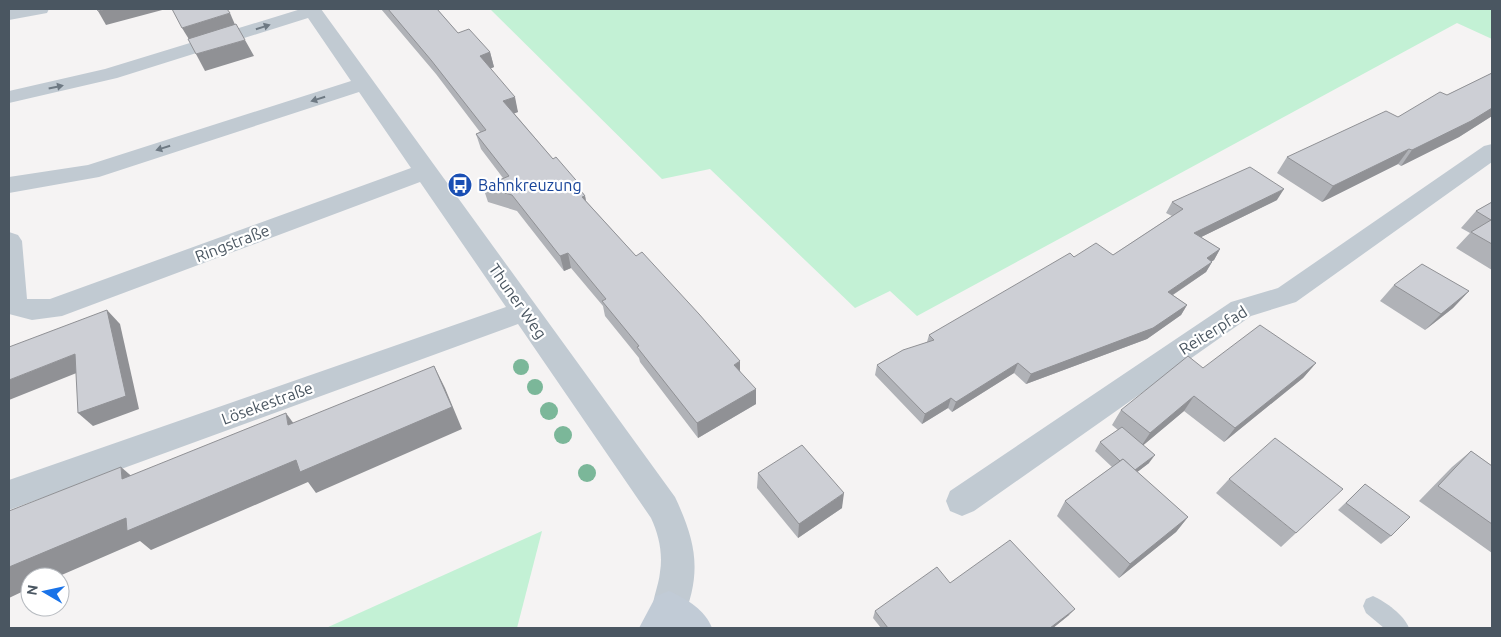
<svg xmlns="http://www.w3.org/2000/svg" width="1501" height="637" viewBox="0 0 1501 637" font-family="Ubuntu,sans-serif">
<rect width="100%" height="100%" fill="#f5f3f3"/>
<g fill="#c3f1d5">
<polygon points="490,9 1492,9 1492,39 1457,23 917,316 890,291 855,308 710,169 662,179"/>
<polygon points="542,531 517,628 326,628"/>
</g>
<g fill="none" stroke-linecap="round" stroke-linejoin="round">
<path fill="#c1cad2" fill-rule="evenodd" d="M1373,596c13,6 31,19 36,32h-25l-18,-15 -3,-7 3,-7z"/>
<g fill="#c1cad2" fill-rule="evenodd">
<polygon points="9,9 49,9 47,13 9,20"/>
<path d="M301,9h20l354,488c22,47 27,76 7,125l-13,5 -13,-5c-8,-19 2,-30 4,-50 3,-18 -1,-37 -9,-54l-133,-194 -509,186v-30l497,-173 -86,-125 -358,134 -30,4 -23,-6v-82l9,3 4,6 5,58h23l361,-131 -52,-76 -260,85 -90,16v-16l79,-12 263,-84 -43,-63 -191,60 -108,25v-12l96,-22z"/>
<polygon points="1492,144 1492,162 1296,302 1251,316 974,511 962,516 950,511 946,501 950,491 1231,302 1278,288 1484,146"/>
</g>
<path fill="#c1cbd6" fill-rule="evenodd" d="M669,591c18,8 36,19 43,37h-73l17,-32z"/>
</g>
<g fill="#7bb799">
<circle cx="521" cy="367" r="8"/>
<circle cx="535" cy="387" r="8"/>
<circle cx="549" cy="411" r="9"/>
<circle cx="563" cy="435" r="9"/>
<circle cx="587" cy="473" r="9"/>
</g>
<g fill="#b0b2b7">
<polygon points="381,9 437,9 458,33 490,52 494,67 490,69 518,112 514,113 553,159 581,186 582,192 585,196 586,201 740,371 756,404 698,438 640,362 639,358 605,316 603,306 571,268 564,271 517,211 488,202 483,187 503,178 481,149 476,134 480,132 436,74"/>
<polygon points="1492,73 1492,116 1459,137 1401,166 1398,164 1322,202 1277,173 1287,157 1398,117 1447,95"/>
<polygon points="1277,200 1201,237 1220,249 1214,260 1212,261 1212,262 1206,272 1173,295 1187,305 1181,315 1147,339 1026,384 1014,373 952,412 948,408 922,424 875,375 877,365 927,342 929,335 1074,257 1113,255 1172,216 1166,213 1172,202"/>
<polygon points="1492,202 1492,270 1456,248 1470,233 1461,228 1476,211"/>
<polygon points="1394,285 1469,291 1453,308 1425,330 1380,301"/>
<polygon points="1316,363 1303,378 1224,442 1184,411 1143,445 1149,463 1137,472 1188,517 1176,532 1119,578 1057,516 1065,501 1112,467 1095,451 1100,442 1118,430 1112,425 1121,410 1203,368"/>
<polygon points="1471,451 1492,466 1492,553 1419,501 1452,467"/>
<polygon points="758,473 842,508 798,538 757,488"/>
<polygon points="1229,479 1296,533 1281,547 1216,493"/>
<polygon points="1365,484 1391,536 1381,544 1338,510"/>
<polygon points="950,583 1069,615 1053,628 881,628 873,618 875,611"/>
</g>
<g fill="#909195">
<polygon points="108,9 166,9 106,25 98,11"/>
<polygon points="230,13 236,27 190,41 182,28"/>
<polygon points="245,40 254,56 205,71 196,54"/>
<polygon points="490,52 494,67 484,71 480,56"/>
<polygon points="515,97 518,112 507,116 503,101"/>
<polygon points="1492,108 1492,116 1459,137 1401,166 1412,150"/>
<polygon points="1409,149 1398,164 1322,202 1333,186"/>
<polygon points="581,186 583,197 585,196 588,211 578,187"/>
<polygon points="1284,189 1277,200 1189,243 1194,233"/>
<polygon points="1220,249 1214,260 1201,269 1207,258"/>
<polygon points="568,253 571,268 564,271 560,256"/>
<polygon points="1212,262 1206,272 1162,302 1168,292"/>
<polygon points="1469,291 1453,308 1425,330 1441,314"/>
<polygon points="1187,305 1181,315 1147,339 1026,384 1031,374"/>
<polygon points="107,310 120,324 139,409 93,426 78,413"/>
<polygon points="75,354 89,368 9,400 9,380"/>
<polygon points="740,361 740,376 734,365"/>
<polygon points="1018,363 1014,373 952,412 956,402"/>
<polygon points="1316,363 1303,378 1224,442 1235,428"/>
<polygon points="434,366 445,388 462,429 316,493 308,482 151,550 140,541 57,577 30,577 30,588 9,598 9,567"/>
<polygon points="756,389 756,404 698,438 697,423"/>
<polygon points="1194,396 1184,411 1140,448 1150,433"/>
<polygon points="951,398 948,408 922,424 925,414"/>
<polygon points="286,413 302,435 288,425"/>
<polygon points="1155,455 1149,463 1127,480 1132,472"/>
<polygon points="121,467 144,487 122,479"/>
<polygon points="844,493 842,508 798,538 799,524"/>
<polygon points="1188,517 1176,532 1119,578 1130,564"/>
<polygon points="1075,609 1069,615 1053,628 1050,628"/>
</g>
<g fill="#cdcfd5" stroke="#909195">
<polygon points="97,9 108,9 98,11"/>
<polygon points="172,9 227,9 230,13 182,28"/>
<polygon points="388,9 437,9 458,33 469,29 490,52 480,56 515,97 503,101 553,159 556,157 581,186 578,187 585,196 582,197 636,256 642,252 699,314 740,361 734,365 756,389 697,423 637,347 639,346 602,301 606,299 568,253 560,256 512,195 483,187 509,176 476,134 486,130 431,60"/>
<polygon points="236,24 245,40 196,54 188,39"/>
<polygon points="1492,73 1492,108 1471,121 1412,150 1409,149 1333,186 1287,157 1386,111 1398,117 1440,92 1447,95"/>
<polygon points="1250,167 1284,189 1194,233 1220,249 1207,258 1212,262 1168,292 1187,305 1153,328 1031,374 1018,363 956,402 951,398 925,414 877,365 903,350 934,340 929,335 1070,253 1074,257 1096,243 1113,255 1183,209 1172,202"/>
<polygon points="1492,202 1492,244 1471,232 1491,220 1476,211"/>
<polygon points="1422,264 1469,291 1441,314 1394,285"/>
<polygon points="107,310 126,396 78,413 75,354 9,380 9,347"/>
<polygon points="1260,325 1316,363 1235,428 1194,396 1150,433 1121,410 1188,356 1203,368"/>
<polygon points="434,366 452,407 300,472 296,460 127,531 126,518 9,567 9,511 121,467 122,479 286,413 288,425"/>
<polygon points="1122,427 1155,455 1135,470 1123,459 1120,461 1100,442"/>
<polygon points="1275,438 1343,489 1296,533 1229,479"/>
<polygon points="802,445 844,493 799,524 758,473"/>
<polygon points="1471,451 1492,466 1492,524 1438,486"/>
<polygon points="1123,459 1188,517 1130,564 1065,501"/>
<polygon points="1365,484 1410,517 1391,536 1346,503"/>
<polygon points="1010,540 1075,609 1050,628 888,628 875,611 937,567 950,583"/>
</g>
<defs><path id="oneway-solid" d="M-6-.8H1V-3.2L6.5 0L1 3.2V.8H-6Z" transform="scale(1.25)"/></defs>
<g fill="#6e7983">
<use href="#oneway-solid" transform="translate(263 27) rotate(-18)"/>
<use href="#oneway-solid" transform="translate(56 87) rotate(-12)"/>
<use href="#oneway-solid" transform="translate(318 99) rotate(162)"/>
<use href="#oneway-solid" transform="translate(163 148) rotate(162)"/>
</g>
<defs>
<symbol id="bus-disc" viewBox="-11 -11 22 22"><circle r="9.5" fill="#1a4fb4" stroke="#fff"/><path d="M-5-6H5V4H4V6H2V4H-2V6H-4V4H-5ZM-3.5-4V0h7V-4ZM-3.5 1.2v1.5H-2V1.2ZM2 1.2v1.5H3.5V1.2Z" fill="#fff"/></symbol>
</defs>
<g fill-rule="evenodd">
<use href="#bus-disc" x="446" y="171" width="28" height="28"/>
</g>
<g text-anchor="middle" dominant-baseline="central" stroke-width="4.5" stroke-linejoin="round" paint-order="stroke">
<g font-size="16" fill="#164399" stroke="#fff" text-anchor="start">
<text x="478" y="185">Bahnkreuzung</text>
</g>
<g font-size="16" fill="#4a5661" stroke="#fff">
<text transform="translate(232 243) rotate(-21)">Ringstraße</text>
<text transform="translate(518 301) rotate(55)">Thuner Weg</text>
<text transform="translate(1213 330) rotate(-32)">Reiterpfad</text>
<text transform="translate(267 403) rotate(-20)">Lösekestraße</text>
</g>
</g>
<rect width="1501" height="637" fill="none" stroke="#4a5661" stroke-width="20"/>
<g transform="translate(45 592) rotate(279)"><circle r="24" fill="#ffffff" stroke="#b7bbc0"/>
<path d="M0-4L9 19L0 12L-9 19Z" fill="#1a73e8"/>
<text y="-8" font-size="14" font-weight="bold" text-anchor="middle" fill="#4a5661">N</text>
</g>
</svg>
